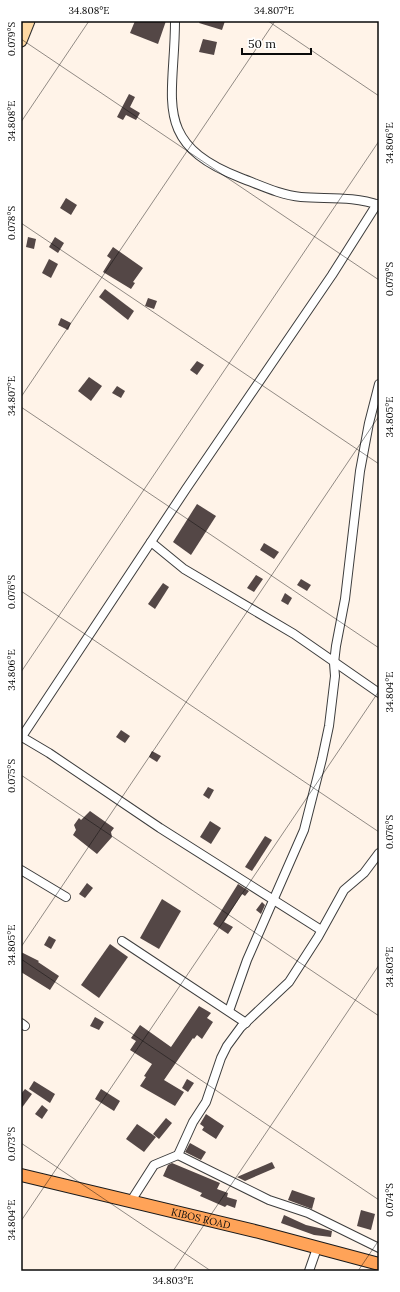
<svg xmlns="http://www.w3.org/2000/svg" width="400" height="1292" viewBox="0 0 400 1292" font-family="Lora,serif">
<rect width="100%" height="100%" fill="#fff3e8"/>
<g fill="#544746">
<polygon points="135,21 166,21 158,44 130,33"/>
<polygon points="200,21 225,21 222,30 199,23"/>
<polygon points="203,39 217,42 214,55 199,52"/>
<polygon points="129,94 135,97 130,107 140,113 136,120 126,115 123,120 117,117"/>
<polygon points="66,198 77,205 71,215 60,208"/>
<polygon points="28,237 36,239 34,249 26,247"/>
<polygon points="55,237 64,243 58,253 49,247"/>
<polygon points="113,247 143,268 133,282 135,283 131,289 103,272 111,259 107,256"/>
<polygon points="49,259 58,264 51,278 42,273"/>
<polygon points="105,289 134,311 128,320 99,297"/>
<polygon points="148,298 157,301 154,309 145,306"/>
<polygon points="61,318 71,323 68,330 58,325"/>
<polygon points="197,361 204,365 197,375 190,370"/>
<polygon points="89,377 102,386 91,401 78,391"/>
<polygon points="117,386 125,391 121,398 112,393"/>
<polygon points="197,504 216,516 191,555 173,542"/>
<polygon points="264,543 279,552 274,559 260,550"/>
<polygon points="256,575 263,579 254,592 247,588"/>
<polygon points="301,579 311,585 307,591 297,585"/>
<polygon points="163,583 169,587 155,609 148,604"/>
<polygon points="285,593 292,598 288,605 281,601"/>
<polygon points="121,730 130,736 125,743 116,737"/>
<polygon points="152,751 161,756 157,762 149,757"/>
<polygon points="208,787 214,790 209,799 203,795"/>
<polygon points="90,811 114,828 111,832 112,837 97,854 73,835 76,830 74,825 79,818 81,820"/>
<polygon points="210,821 221,828 211,844 200,837"/>
<polygon points="265,836 272,840 252,871 245,867"/>
<polygon points="87,883 93,888 85,898 79,894"/>
<polygon points="238,884 249,891 245,896 242,894 224,922 233,927 228,934 213,924"/>
<polygon points="162,899 181,911 159,949 140,938"/>
<polygon points="262,902 265,905 261,914 256,910"/>
<polygon points="49,936 56,940 51,949 44,945"/>
<polygon points="110,944 128,957 99,998 81,985"/>
<polygon points="21,952 39,961 38,962 59,976 50,990 21,972"/>
<polygon points="199,1006 211,1013 207,1018 213,1022 202,1039 197,1035 194,1039 193,1038 164,1080 184,1092 175,1106 140,1086 146,1077 144,1076 152,1064 130,1050 136,1041 131,1038 140,1025 171,1047"/>
<polygon points="95,1017 104,1022 99,1030 90,1026"/>
<polygon points="187,1079 194,1083 188,1092 182,1088"/>
<polygon points="34,1081 55,1094 50,1103 29,1089"/>
<polygon points="25,1089 32,1094 21,1109 21,1094"/>
<polygon points="101,1089 120,1101 114,1111 95,1099"/>
<polygon points="42,1105 48,1110 42,1119 35,1114"/>
<polygon points="206,1114 224,1126 216,1139 202,1130 204,1127 200,1124"/>
<polygon points="166,1118 172,1123 159,1139 153,1134"/>
<polygon points="137,1124 156,1137 144,1152 126,1139"/>
<polygon points="190,1143 206,1152 201,1160 185,1152"/>
<polygon points="272,1162 275,1168 245,1181 237,1177"/>
<polygon points="172,1163 220,1183 217,1189 228,1193 227,1197 237,1200 235,1208 227,1205 225,1207 200,1196 202,1193 163,1176 168,1165"/>
<polygon points="292,1190 315,1198 312,1209 288,1200"/>
<polygon points="361,1210 375,1214 371,1230 357,1226"/>
<polygon points="284,1215 306,1225 332,1231 331,1237 314,1235 281,1223"/>
</g>
<g fill="none" stroke-linecap="round" stroke-linejoin="round">
<defs>
<g id="minor">
<path d="M175,21c0,78 -25,122 66,157 19,7 39,17 60,19 26,2 53,-1 78,8"/>
<polyline points="151,542 184,569 294,634 379,693"/>
<polyline points="22,737 49,753 160,828 321,930"/>
<polyline points="21,738 186,489 332,275 377,204"/>
<polyline points="21,870 66,897"/>
<polyline points="122,941 246,1023"/>
<polyline points="229,1011 247,960 304,830 322,759 329,726 335,676 334,663 336,646 345,599 360,471 369,423 379,384"/>
<polyline points="21,1023 25,1026"/>
<polyline points="178,1155 269,1200 308,1213 379,1248"/>
<polyline points="131,1201 154,1165 178,1155 193,1122 206,1102 221,1058 227,1046 241,1027 289,982 318,937 344,890 364,873 379,853"/>
<polyline points="309,1271 317,1248"/>
</g>
<polyline id="secondary" points="21,41 29,21"/>
<g id="primary">
<path id="s1" d="M21,1175l238,57 120,32"/>
</g>
</defs>
<use href="#minor" stroke="#3d3d3d" stroke-width="10"/>
<use href="#secondary" stroke="#2c2c2c" stroke-width="13"/>
<use href="#primary" stroke="#1b1b1b" stroke-width="14"/>
<use href="#minor" stroke="#fff" stroke-width="8"/>
<use href="#secondary" stroke="#ffd9a3" stroke-width="11"/>
<use href="#primary" stroke="#ffa358" stroke-width="12"/>
</g>
<path fill="none" stroke="#0a0a0a" stroke-width="1" stroke-opacity="0.45" d="M268,21l111,75M21,39l358,241M21,122l68,-101M21,223l358,241M21,397l254,-376M21,407l358,241M21,591l358,241M21,672l358,-531M21,775l358,241M21,947l358,-531M21,959l358,241M21,1143l190,128M21,1221l358,-530M173,1271l206,-306M358,1271l21,-31"/>
<g text-anchor="middle" dominant-baseline="central" stroke-width="4" stroke-linejoin="round" paint-order="stroke">
<g font-size="10" fill="#0a0a0a" stroke="#fff">
<text stroke="none"><textPath href="#s1" startOffset="185">KIBOS ROAD</textPath></text>
</g>
</g>
<rect width="400" height="1292" fill="none" stroke="#ffffff" stroke-width="44"/>
<path d="M242 48v6h69v-6" fill="none" stroke="#0a0a0a" stroke-width="2"/>
<text x="248" y="48" font-size="12" fill="#0a0a0a" stroke="#ffffff" stroke-width="3" paint-order="stroke">50 m</text>
<rect x="22" y="22" width="356" height="1248" fill="none" stroke="#0a0a0a" stroke-width="1.5"/>
<g font-size="10" text-anchor="middle" fill="#0a0a0a">
<text x="89" y="14">34.808°E</text>
<text x="274" y="14">34.807°E</text>
<text transform="translate(11 39) rotate(-90)" y="4">0.079°S</text>
<text transform="translate(11 121) rotate(-90)" y="4">34.808°E</text>
<text transform="translate(389 143) rotate(-90)" y="4">34.806°E</text>
<text transform="translate(11 223) rotate(-90)" y="4">0.078°S</text>
<text transform="translate(389 279) rotate(-90)" y="4">0.079°S</text>
<text transform="translate(11 396) rotate(-90)" y="4">34.807°E</text>
<text transform="translate(389 417) rotate(-90)" y="4">34.805°E</text>
<text transform="translate(11 592) rotate(-90)" y="4">0.076°S</text>
<text transform="translate(11 670) rotate(-90)" y="4">34.806°E</text>
<text transform="translate(389 692) rotate(-90)" y="4">34.804°E</text>
<text transform="translate(11 776) rotate(-90)" y="4">0.075°S</text>
<text transform="translate(389 832) rotate(-90)" y="4">0.076°S</text>
<text transform="translate(11 945) rotate(-90)" y="4">34.805°E</text>
<text transform="translate(389 967) rotate(-90)" y="4">34.803°E</text>
<text transform="translate(11 1144) rotate(-90)" y="4">0.073°S</text>
<text transform="translate(389 1200) rotate(-90)" y="4">0.074°S</text>
<text transform="translate(11 1220) rotate(-90)" y="4">34.804°E</text>
<text x="173" y="1284">34.803°E</text>
</g>
</svg>
